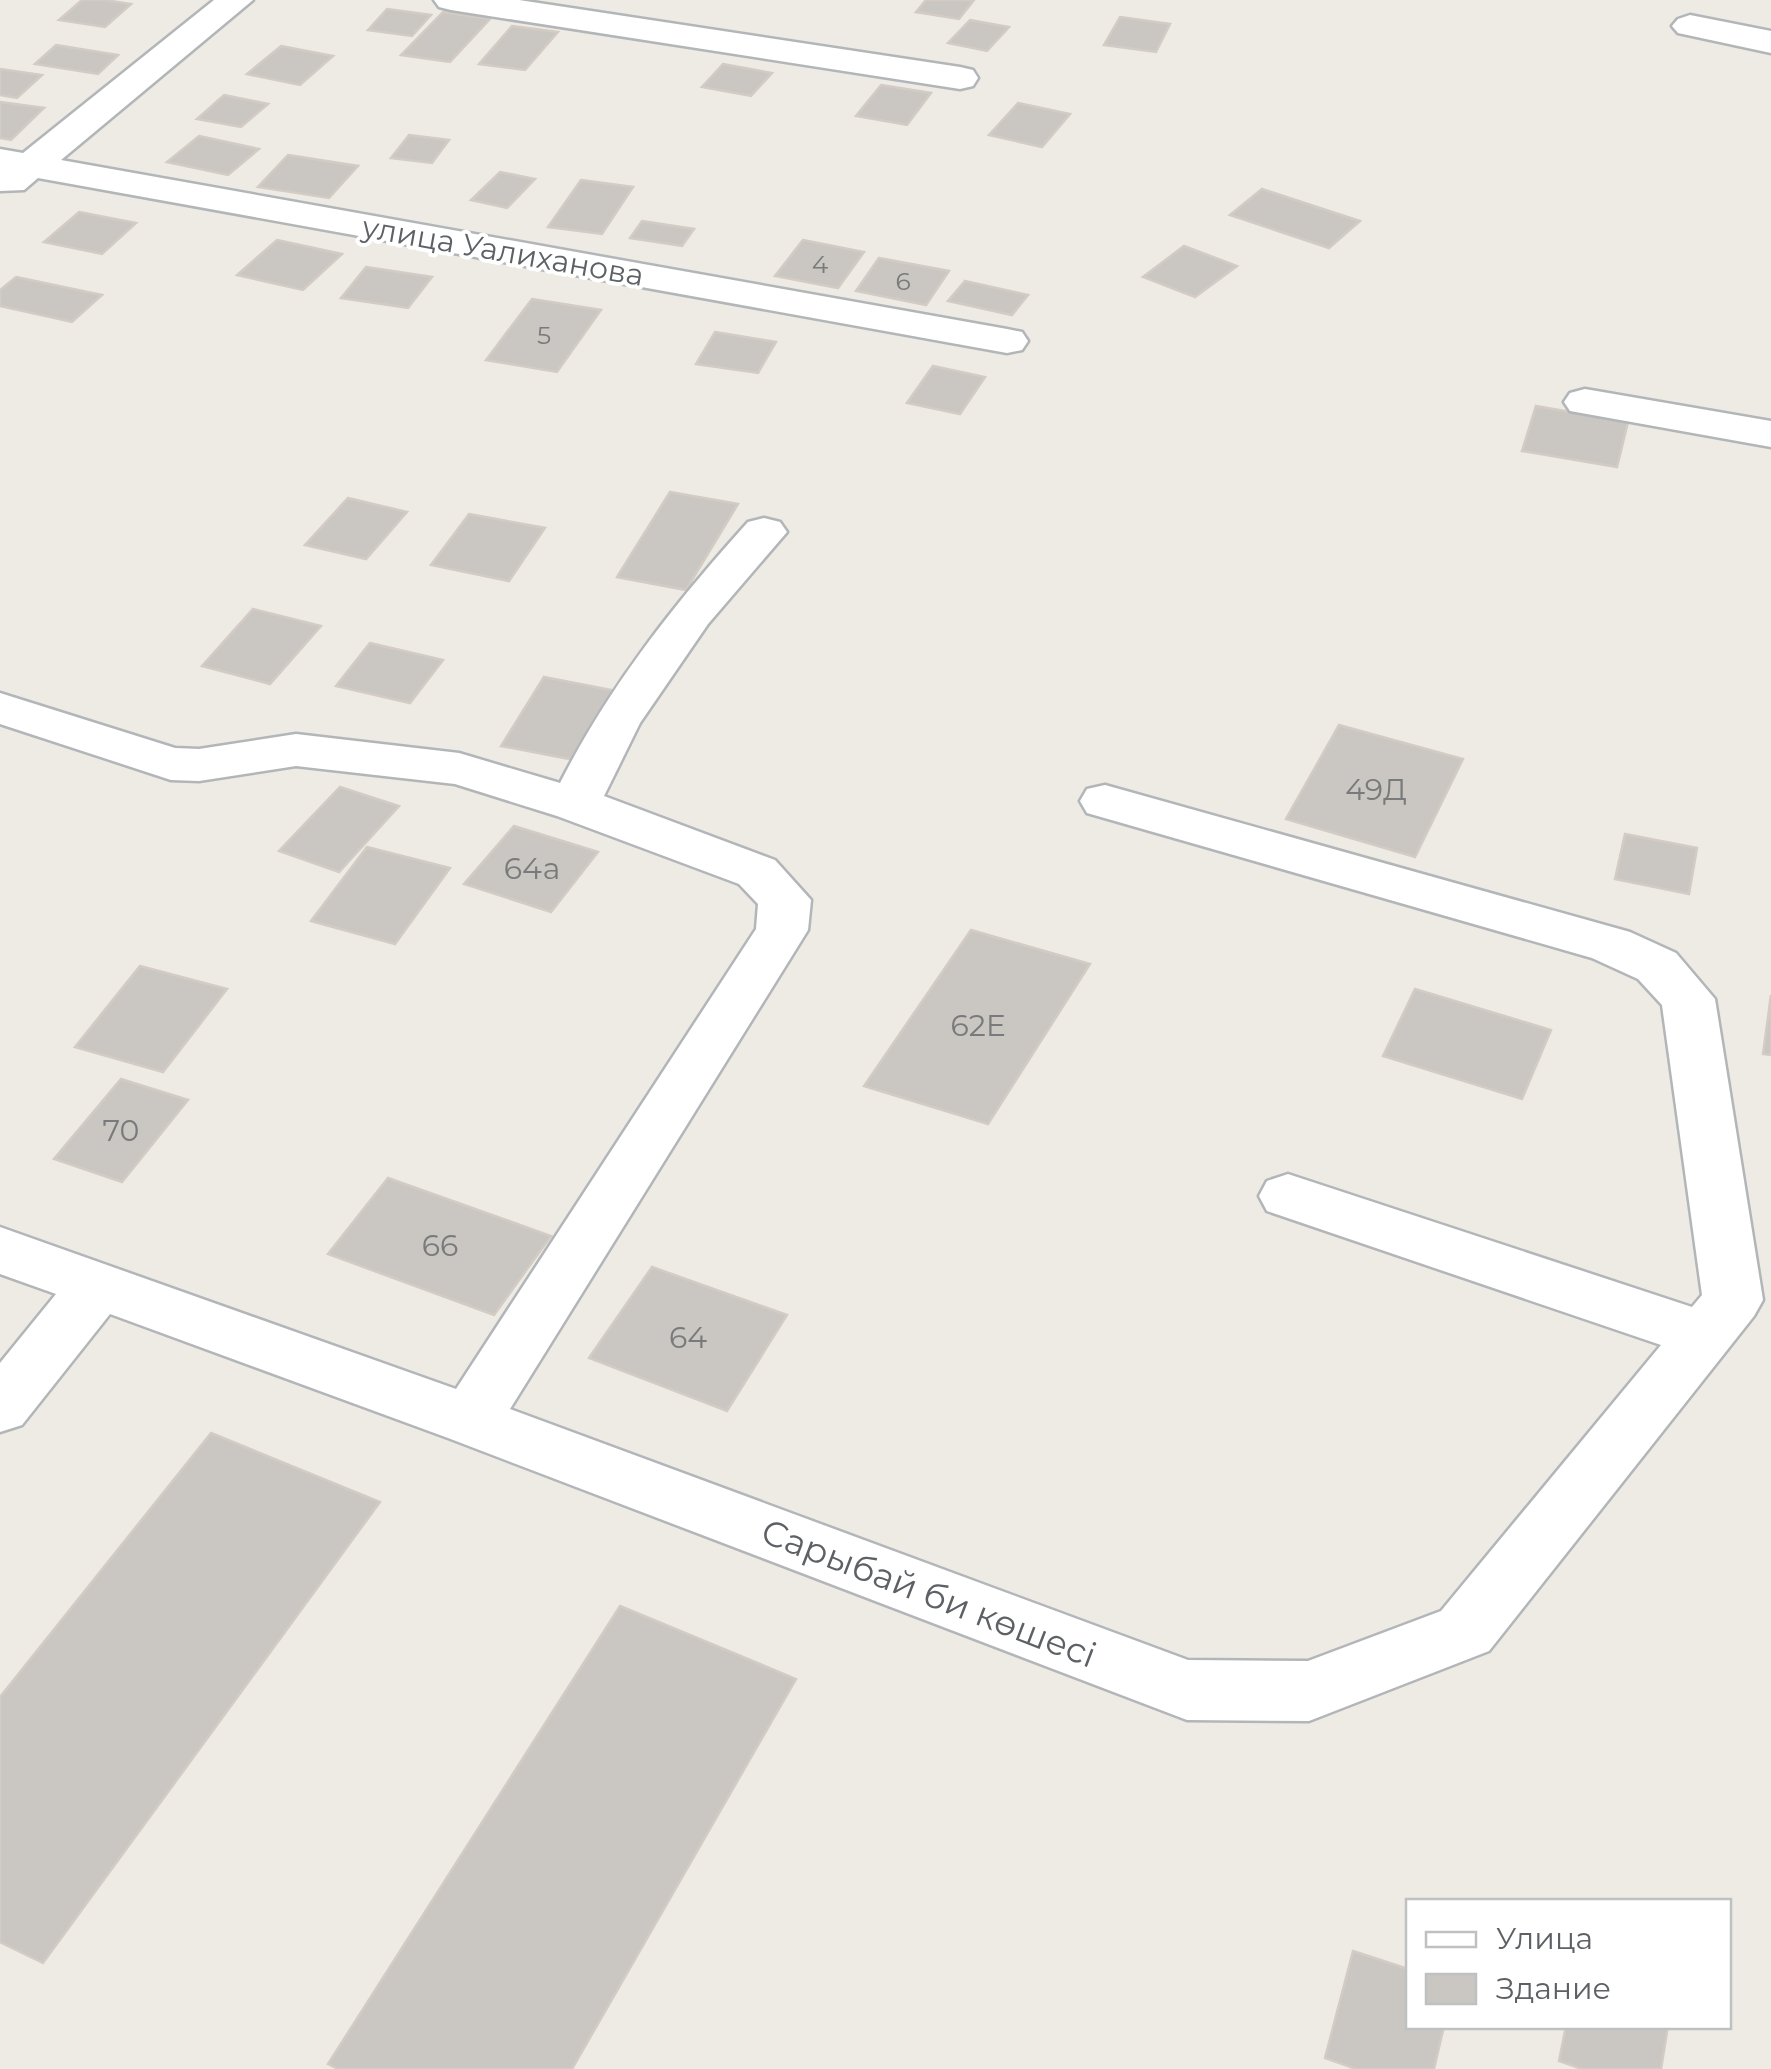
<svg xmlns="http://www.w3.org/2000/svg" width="1771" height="2069" viewBox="0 0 1771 2069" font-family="Montserrat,sans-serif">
<rect width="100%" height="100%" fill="#eeebe5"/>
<g fill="#cac6c2" stroke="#d3ccc4" stroke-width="2.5">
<polygon points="82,0 105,0 131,4 105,27 59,20"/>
<polygon points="926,0 974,0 959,19 916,12"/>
<polygon points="387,9 431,15 412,36 368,30"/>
<polygon points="443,12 490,19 450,62 401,55"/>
<polygon points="1120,17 1170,24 1156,52 1104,45"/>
<polygon points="970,20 1009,27 987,51 948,43"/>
<polygon points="512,26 558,32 525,70 479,64"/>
<polygon points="56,45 118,55 98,74 35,64"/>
<polygon points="281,46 333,56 300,85 247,74"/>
<polygon points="723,64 772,73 751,96 702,87"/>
<polygon points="0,69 42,75 17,98 0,95"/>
<polygon points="881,85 931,93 907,125 856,116"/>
<polygon points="224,95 268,104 241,127 197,119"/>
<polygon points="0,102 44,108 11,140 0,138"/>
<polygon points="1018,103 1070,114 1042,147 989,135"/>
<polygon points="409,135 449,140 432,163 391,158"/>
<polygon points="199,136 259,149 228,175 167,162"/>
<polygon points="288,155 358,166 329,198 258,187"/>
<polygon points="500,172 535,179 507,208 471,200"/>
<polygon points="581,180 633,187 602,234 548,227"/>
<polygon points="1262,189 1360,221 1329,248 1230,215"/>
<polygon points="79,212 136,223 102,254 44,242"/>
<polygon points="642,221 694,229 682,246 630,238"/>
<polygon points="277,240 342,254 303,290 237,275"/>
<polygon points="803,240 864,252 838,288 775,276"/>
<polygon points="1184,246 1237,266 1195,297 1143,277"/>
<polygon points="879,258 949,271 926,305 856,291"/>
<polygon points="366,267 432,277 408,308 341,298"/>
<polygon points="16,277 102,295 72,322 0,306 0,290"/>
<polygon points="965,281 1028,295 1012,315 948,301"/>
<polygon points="532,299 601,310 557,372 486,360"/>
<polygon points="715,332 776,342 758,373 696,364"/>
<polygon points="933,366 985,377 960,414 907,403"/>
<polygon points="1536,406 1628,422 1617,467 1522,451"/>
<polygon points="670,492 738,504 686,590 617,577"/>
<polygon points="348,498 407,512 366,559 305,545"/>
<polygon points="469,514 545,528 509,581 431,565"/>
<polygon points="253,609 321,626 270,684 202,666"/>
<polygon points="370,643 443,660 410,703 336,686"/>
<polygon points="544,677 621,692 580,761 501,746"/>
<polygon points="1339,725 1463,759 1415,857 1286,819"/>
<polygon points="340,787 399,806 339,872 279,851"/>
<polygon points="514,826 598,852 551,912 464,884"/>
<polygon points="1625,834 1697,848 1689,894 1615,879"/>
<polygon points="367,847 450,868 395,944 311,921"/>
<polygon points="971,930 1090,964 988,1124 864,1086"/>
<polygon points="140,966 227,989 163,1072 75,1047"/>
<polygon points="1415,989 1551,1030 1522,1099 1383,1056"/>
<polygon points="1771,995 1771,1055 1763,1054"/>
<polygon points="121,1079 188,1100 122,1182 54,1159"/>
<polygon points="388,1178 551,1236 494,1315 328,1254"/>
<polygon points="652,1267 787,1315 727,1411 589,1358"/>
<polygon points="211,1433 380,1502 43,1963 0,1942 0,1697"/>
<polygon points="620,1606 796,1679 572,2069 338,2069 328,2064"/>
<polygon points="1353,1951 1408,1969 1408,2026 1444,2026 1434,2069 1356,2069 1325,2058"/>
<polygon points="1566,2026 1668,2026 1661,2069 1582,2069 1559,2061"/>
</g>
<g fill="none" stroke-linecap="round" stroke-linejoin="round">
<defs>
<g id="minor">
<polygon points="214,0 253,0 61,160 1007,329 1022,332 1028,341 1022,350 1007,353 38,178 24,190 0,191 0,149 23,153"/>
<polygon points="434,0 519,0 960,67 973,70 978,78 973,86 960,89 451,10 439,7"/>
<polygon points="1690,15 1771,31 1771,53 1678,33 1672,26 1678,19"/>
<polygon points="1585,389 1771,421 1771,447 1570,411 1564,402 1570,393"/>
<path d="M764,518l16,4 7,10 -79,92 -68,99 -36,73 171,64 36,40 -3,30 -298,479 678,251 120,1 133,-50 220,-266 -394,-134 -8,-15 8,-15 21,-7 404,133 10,-12 -40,-290 -24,-26 -46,-21 -505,-145 -7,-12 7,-12 18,-4 525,147 46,21 39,46 48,301 -9,16 -265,335 -180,70 -122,-1 -739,-282 -338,-124 -88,111 -22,7v-69l56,-69 -56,-20v-47l456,162 300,-460 2,-25 -19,-20 -182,-68 -102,-32 -159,-18 -97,15 -28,-1 -171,-56v-31l175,55 24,1 97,-15 163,19 101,30c50,-98 115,-180 188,-261z"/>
</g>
</defs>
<use href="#minor" stroke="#b3b6b9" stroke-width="5"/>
<use href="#minor" fill="#fff" fill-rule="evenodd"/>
</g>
<g text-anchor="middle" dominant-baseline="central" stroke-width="8" stroke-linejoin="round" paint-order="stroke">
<g font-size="25" fill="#787a7c">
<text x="820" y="264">4</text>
<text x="903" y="281">6</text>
<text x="544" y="335">5</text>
</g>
<g font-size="30" fill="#5d6165" stroke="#fff">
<text transform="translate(503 251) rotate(10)">улица Уалиханова</text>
</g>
<g font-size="30" fill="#787a7c">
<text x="1376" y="789">49Д</text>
<text x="532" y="868">64а</text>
<text x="978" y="1025">62Е</text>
<text x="121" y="1130">70</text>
<text x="440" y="1245">66</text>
<text x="688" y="1337">64</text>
</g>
<g font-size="35" fill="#5d6165" stroke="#fff">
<text transform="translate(929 1593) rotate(21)">Сарыбай би көшесі</text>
</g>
</g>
<rect x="1406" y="1899" width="325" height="130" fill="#ffffff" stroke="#bec0c1" stroke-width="2.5"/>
<rect x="1426" y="1932" width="50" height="15" fill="#ffffff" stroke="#bec0c1" stroke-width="2.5"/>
<text x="1496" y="1949" font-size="30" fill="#5d6165">Улица</text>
<rect x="1426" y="1974" width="50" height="30" fill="#cac6c2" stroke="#bec0c1" stroke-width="2.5"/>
<text x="1496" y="1999" font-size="30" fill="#5d6165">Здание</text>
</svg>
